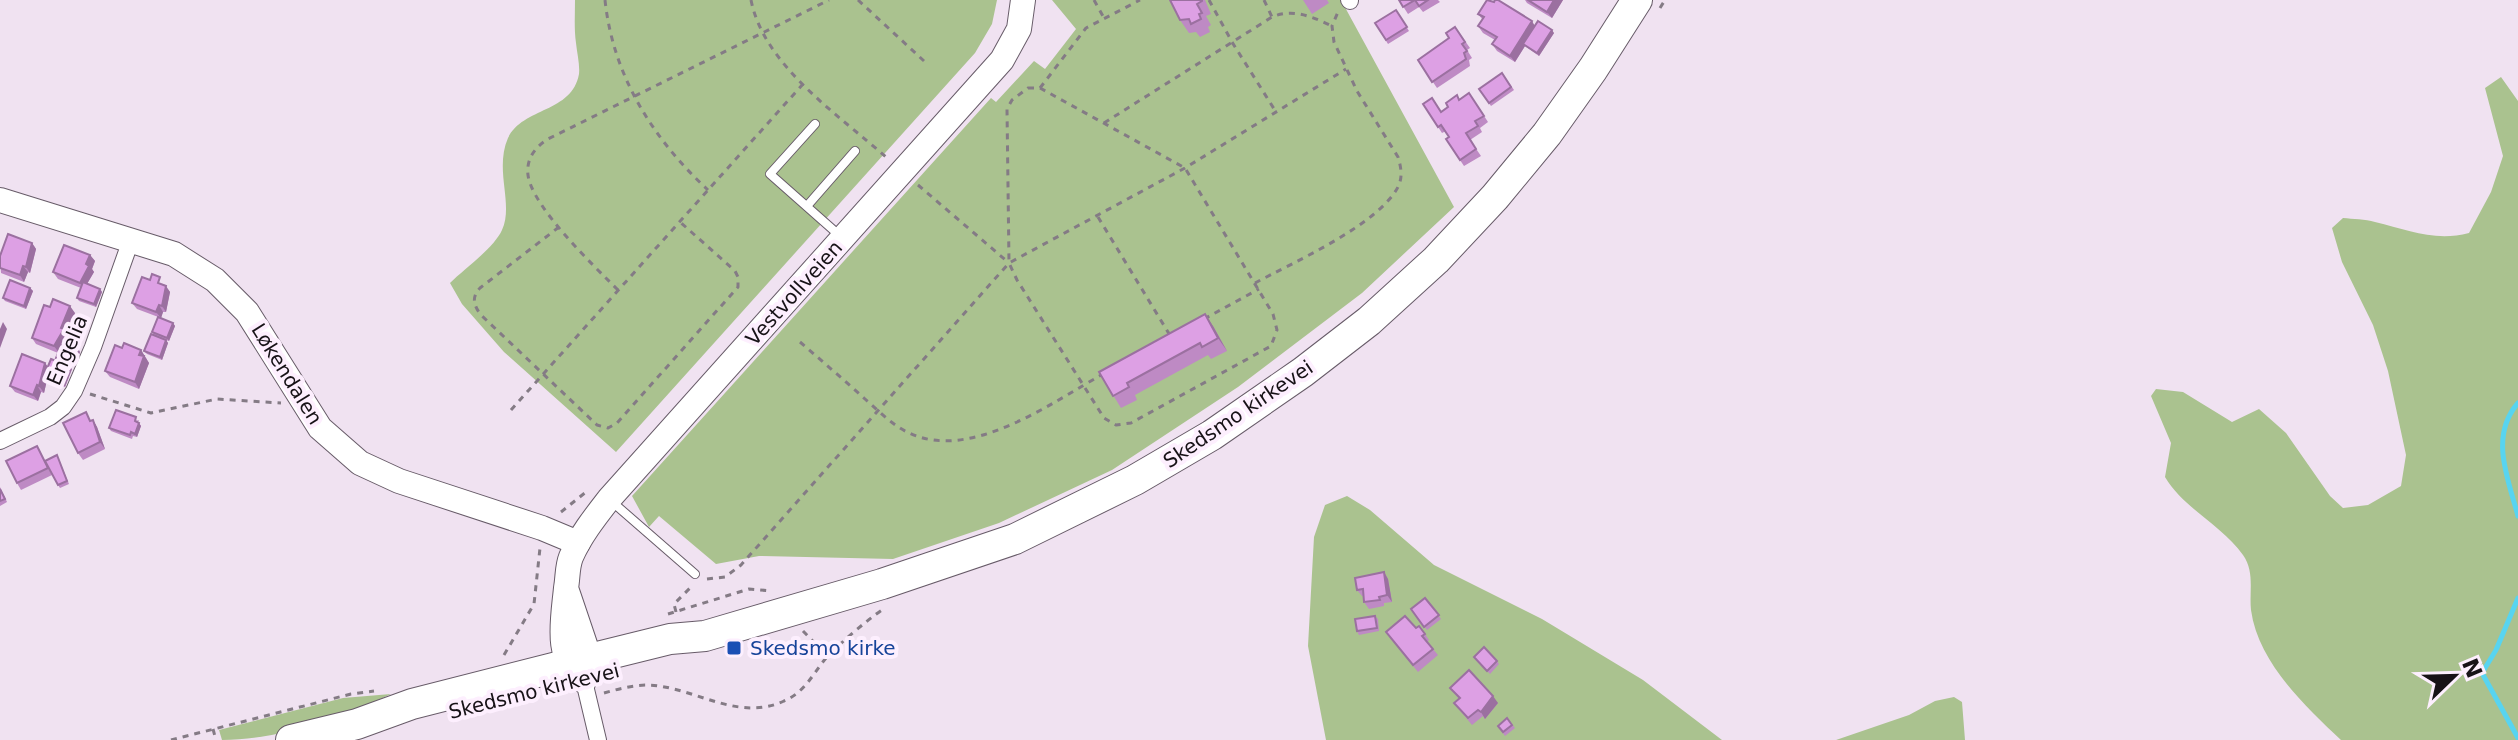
<svg xmlns="http://www.w3.org/2000/svg" width="2518" height="740" viewBox="0 0 2518 740" font-family="'DejaVu Sans',sans-serif">
<rect width="100%" height="100%" fill="#f0e2f1"/>
<g fill="#aac28f">
<path d="M575,0h422l-5,24 -17,29 -359,399 -112,-100 -42,-48 -12,-21c14,-14 44,-35 52,-53 12,-26 -8,-60 6,-92 15,-31 64,-25 71,-64 1,-9 -2,-21 -3,-31 -2,-14 -1,-28 -1,-43z"/>
<polygon points="1052,0 1341,0 1454,207 1362,293 1238,387 1112,470 999,523 893,559 759,556 716,564 659,516 649,527 632,496 991,98 996,102 1034,61 1045,69 1076,29"/>
<path d="M2501,77l17,24v639h-177c-37,-35 -83,-78 -90,-130 -2,-19 4,-38 -8,-55 -21,-30 -59,-46 -78,-78l6,-34 -20,-47 5,-7 27,3 49,30 27,-13 27,24 44,63 13,12 25,-3 33,-19 5,-31 -18,-84 -15,-46 -31,-63 -10,-34 11,-10c10,1 22,1 32,4 33,8 60,20 94,11l22,-41 12,-36 -18,-68z"/>
<polygon points="1347,496 1370,510 1434,565 1542,619 1643,680 1722,740 1326,740 1308,646 1314,537 1325,505"/>
<path d="M391,694c-52,24 -112,46 -169,46l-3,-10 124,-32z"/>
<polygon points="1954,697 1962,702 1965,740 1836,740 1909,715 1935,701"/>
</g>
<g fill="none" stroke-linecap="round" stroke-linejoin="round">
<g stroke="#58d4f0" stroke-width="5">
<path d="M2518,403c-29,33 -10,76 0,113"/>
<polyline points="2518,598 2496,650 2482,673 2518,738"/>
</g>
<defs>
<g id="lane">
<polyline points="815,124 770,174 839,235"/>
<polyline points="807,206 855,151"/>
<polyline points="610,500 695,574"/>
</g>
<g id="street">
<polyline points="1349,0 1350,1"/>
<polyline points="0,441 50,417 63,407 74,391 93,347 131,240"/>
<polyline points="584,681 598,740"/>
</g>
<g id="secondary">
<polyline points="0,200 174,254 215,280 247,312 320,428 360,463 399,481 542,528 578,543"/>
<path d="M566,588l24,71 -6,22c-30,-22 -21,-61 -18,-93 2,-11 1,-21 5,-31 9,-21 24,-40 38,-58l393,-439 17,-31 4,-29"/>
</g>
<polyline id="highway" points="291,740 357,724 412,704 569,664 670,639 705,636 882,584 1015,539 1135,480 1212,435 1303,372 1369,321 1436,260 1495,197 1547,134 1593,69 1637,0"/>
</defs>
<use href="#lane" stroke="#675b68" stroke-width="10"/>
<use href="#street" stroke="#675b68" stroke-width="18"/>
<use href="#secondary" stroke="#675b68" stroke-width="26"/>
<use href="#highway" stroke="#675b68" stroke-width="32"/>
<g stroke="#847b85" stroke-width="3" stroke-dasharray="6 6" stroke-linecap="butt">
<path d="M605,0c8,76 48,139 103,190"/>
<path d="M751,0c13,66 88,115 136,158"/>
<polyline points="858,0 924,61"/>
<polyline points="1094,0 1104,18"/>
<polyline points="1209,0 1232,42 1276,112"/>
<polyline points="1264,0 1272,17"/>
<polyline points="1660,8 1665,0"/>
<polygon points="1028,88 1040,88 1185,168 1273,314 1277,330 1271,346 1131,423 1116,425 1104,418 1017,280 1009,263 1007,109 1012,100"/>
<polyline points="1040,88 1086,28 1140,0"/>
<path d="M1104,123l168,-106c21,-9 41,0 60,9"/>
<polyline points="918,185 1009,263"/>
<polyline points="1098,217 1171,337"/>
<path d="M559,227l-79,61c-9,9 -6,18 1,27l116,110 11,3 9,-5 121,-136v-10l-3,-6 -56,-50"/>
<path d="M1255,283c39,-21 123,-58 143,-96 5,-10 3,-20 0,-30l-41,-66 -23,-49 -2,-16 6,-14"/>
<path d="M618,290c-24,-24 -86,-83 -90,-115 -2,-16 7,-28 20,-36l281,-139"/>
<polyline points="1204,319 1259,289"/>
<path d="M800,342c22,19 44,38 65,57 14,12 27,26 44,34 62,29 142,-30 194,-59"/>
<polyline points="90,394 151,413 217,399 281,403"/>
<polyline points="511,410 803,84"/>
<polyline points="561,512 586,492"/>
<polyline points="707,579 725,577 741,565 1009,263 1185,168 1346,69"/>
<polyline points="676,612 674,604 693,585"/>
<polyline points="668,614 749,589 772,591"/>
<polyline points="803,631 828,657"/>
<polyline points="504,655 534,604 540,548"/>
<path d="M604,693c18,-5 36,-10 55,-7 42,6 82,35 125,15 21,-9 28,-26 42,-43 12,-13 41,-38 56,-48"/>
<polyline points="213,729 216,740"/>
<polyline points="171,740 351,694 374,691"/>
</g>
<use href="#lane" stroke="#fff" stroke-width="8"/>
<use href="#street" stroke="#fff" stroke-width="16"/>
<use href="#secondary" stroke="#fff" stroke-width="24"/>
<use href="#highway" stroke="#fff" stroke-width="30"/>
</g>
<g fill="#be8ac4">
<polygon points="1170,0 1205,0 1211,14 1206,16 1211,25 1208,27 1210,32 1200,37 1196,32 1189,33 1180,20"/>
<polygon points="1303,0 1327,0 1329,3 1312,14"/>
<polygon points="1399,0 1438,0 1440,2 1423,12 1419,7 1408,14"/>
<polygon points="1525,0 1563,0 1552,18 1527,3"/>
<polygon points="1396,10 1409,31 1388,44 1375,23"/>
<polygon points="1478,14 1535,25 1554,33 1539,56 1525,46 1515,62 1497,51 1492,44 1495,40 1483,33 1478,26 1483,20"/>
<polygon points="1455,27 1470,48 1467,50 1472,58 1469,60 1470,66 1437,88 1418,60 1449,38"/>
<polygon points="1502,73 1514,90 1491,106 1479,89"/>
<polygon points="1469,93 1488,122 1480,128 1482,132 1470,140 1481,156 1464,166 1446,139 1449,137 1446,131 1442,133 1423,104 1441,112"/>
<polygon points="32,243 36,249 30,273 28,272 24,282 1,273 0,256"/>
<polygon points="90,255 95,261 92,269 94,272 87,284 100,289 102,292 96,307 79,301 77,298 81,288 58,279 53,272"/>
<polygon points="165,284 164,285 170,292 166,312 163,312 161,318 137,309 132,303"/>
<polygon points="30,288 33,291 26,309 5,301 3,298"/>
<polygon points="50,307 75,313 67,332 69,335 65,342 80,352 74,366 59,361 56,358 58,353 36,344 32,338"/>
<polygon points="173,323 175,326 169,341 166,340 168,343 162,360 147,354 144,351 154,335 152,332"/>
<polygon points="1213,326 1227,351 1211,359 1208,355 1135,395 1137,400 1121,408 1099,372"/>
<polygon points="122,348 141,350 149,363 139,389 110,377 105,371"/>
<polygon points="45,363 48,367 72,369 65,387 47,380 44,393 41,392 38,401 15,392 10,386"/>
<polygon points="93,420 97,427 105,449 83,460 78,453 91,421"/>
<polygon points="139,420 138,422 141,426 137,437 133,436 132,439 111,431 109,428"/>
<polygon points="37,446 52,475 21,490 17,483"/>
<polygon points="57,455 69,484 60,488 58,485"/>
<polygon points="0,487 7,502 0,506"/>
<polygon points="1384,572 1388,579 1392,602 1384,603 1384,606 1369,609 1364,602 1364,596 1362,596 1357,590"/>
<polygon points="1425,598 1441,619 1427,630 1411,609"/>
<polygon points="1375,616 1378,619 1379,631 1359,635 1357,631"/>
<polygon points="1416,628 1425,634 1429,640 1427,642 1438,655 1418,672 1386,632"/>
<polygon points="1474,657 1497,661 1499,664 1490,674"/>
<polygon points="1450,688 1498,703 1485,719 1483,716 1472,725 1454,703 1459,699"/>
<polygon points="1507,718 1515,728 1505,736 1498,726"/>
</g>
<g fill="#9b70a0">
<polygon points="1554,0 1563,0 1552,18 1547,12"/>
<polygon points="1532,21 1536,28 1523,44 1525,46 1515,62 1510,56"/>
<polygon points="1552,30 1554,33 1539,56 1537,53"/>
<polygon points="32,243 36,249 30,273 26,267"/>
<polygon points="90,255 95,261 92,269 94,272 84,289 80,283"/>
<polygon points="23,266 28,272 24,282 20,275"/>
<polygon points="166,286 170,292 166,312 162,306"/>
<polygon points="30,288 33,291 26,309 24,306"/>
<polygon points="100,289 102,292 96,307 94,304"/>
<polygon points="159,305 163,312 161,318 156,312"/>
<polygon points="70,306 75,313 67,332 69,335 59,353 54,346"/>
<polygon points="1205,314 1213,326 1227,351 1218,338"/>
<polygon points="3,322 7,329 0,348 0,329"/>
<polygon points="173,323 175,326 169,341 167,338"/>
<polygon points="166,340 168,343 162,360 160,357"/>
<polygon points="78,348 80,352 74,366 72,362"/>
<polygon points="141,350 149,363 139,389 135,382"/>
<polygon points="45,363 50,370 44,376 47,380 44,393 39,386"/>
<polygon points="69,366 72,369 65,387 63,384"/>
<polygon points="37,385 41,392 38,401 33,395"/>
<polygon points="93,420 97,427 105,449 100,442"/>
<polygon points="139,423 141,426 137,437 135,434"/>
<polygon points="1384,572 1388,579 1392,602 1387,595"/>
<polygon points="1493,696 1498,703 1485,719 1481,712"/>
</g>
<g fill="#dda0e4" stroke="#9b70a0" stroke-width="2">
<polygon points="1170,0 1202,0 1202,1 1197,4 1202,13 1199,14 1201,19 1191,24 1189,19 1180,20"/>
<polygon points="1399,0 1415,0 1403,7"/>
<polygon points="1415,0 1428,0 1419,6"/>
<polygon points="1487,0 1494,2 1495,0 1498,0 1532,21 1510,56 1492,44 1497,37 1478,26 1484,17 1478,14"/>
<polygon points="1528,0 1554,0 1547,12"/>
<polygon points="1396,10 1407,27 1386,40 1375,23"/>
<polygon points="1538,21 1552,30 1537,53 1523,44"/>
<polygon points="1455,27 1465,42 1462,44 1467,51 1464,53 1466,59 1432,82 1418,60 1449,38 1446,33"/>
<polygon points="1502,73 1511,87 1489,103 1479,89"/>
<polygon points="1469,93 1484,116 1475,121 1478,126 1466,133 1476,149 1460,160 1446,139 1449,137 1441,125 1438,127 1423,104 1432,98 1441,112 1448,107 1446,103 1457,95 1459,100"/>
<polygon points="8,234 32,243 26,267 23,266 20,275 0,268 0,256"/>
<polygon points="64,245 90,255 86,264 89,266 80,283 53,272"/>
<polygon points="152,274 160,277 158,283 166,286 162,306 159,305 156,312 132,303 142,277 150,280"/>
<polygon points="10,280 30,288 24,306 3,298"/>
<polygon points="83,282 100,289 94,304 77,298"/>
<polygon points="53,299 70,306 61,328 64,329 54,346 32,338 44,305 50,307"/>
<polygon points="1205,314 1218,338 1202,347 1200,343 1127,383 1129,387 1113,396 1099,372"/>
<polygon points="158,317 173,323 167,338 152,332"/>
<polygon points="151,334 166,340 160,357 144,351"/>
<polygon points="63,341 78,348 72,362 56,358"/>
<polygon points="124,343 141,350 139,355 144,356 135,382 105,371 115,345 122,348"/>
<polygon points="22,354 45,363 39,386 37,385 33,395 10,386"/>
<polygon points="51,359 69,366 63,384 44,376"/>
<polygon points="116,410 136,417 135,421 139,423 135,434 131,432 130,435 109,428"/>
<polygon points="86,412 90,421 93,420 100,442 78,453 63,423"/>
<polygon points="37,446 48,468 17,483 6,461"/>
<polygon points="57,455 67,481 58,485 45,461"/>
<polygon points="0,489 5,499 0,501"/>
<polygon points="1384,572 1387,595 1379,597 1380,600 1364,602 1363,589 1357,590 1355,578"/>
<polygon points="1425,598 1439,615 1424,627 1411,609"/>
<polygon points="1375,616 1377,628 1357,631 1355,619"/>
<polygon points="1405,616 1416,628 1419,626 1425,634 1422,636 1433,649 1413,665 1386,632"/>
<polygon points="1484,647 1497,661 1487,671 1474,657"/>
<polygon points="1469,670 1493,696 1481,712 1478,710 1468,718 1454,703 1460,698 1450,688"/>
<polygon points="1507,718 1512,725 1503,732 1498,726"/>
</g>
<rect fill="#1a4fb4" stroke="#fdeffe" stroke-width="3" x="726" y="640" width="16" height="16" rx="4"/>
<g text-anchor="middle" dominant-baseline="central" stroke-width="8" stroke-linejoin="round" paint-order="stroke">
<g font-size="20" fill="#171217" stroke="#fdeffe">
<text transform="translate(794 293) rotate(-48)">Vestvollveien</text>
<text transform="translate(67 350) rotate(-67)">Engelia</text>
<text transform="translate(287 374) rotate(58)">Løkendalen</text>
<text transform="translate(1238 414) rotate(-34)">Skedsmo kirkevei</text>
<text transform="translate(534 691) rotate(-14)">Skedsmo kirkevei</text>
</g>
<g font-size="20" fill="#164399" stroke="#fdeffe" text-anchor="start">
<text x="750" y="648">Skedsmo kirke</text>
</g>
</g>
<g transform="translate(2454 676) rotate(67)" stroke="#fdeffe" stroke-width="6" paint-order="stroke">
<path d="M0-6L14 30L0 20L-14 30Z" fill="#171217"/>
<text y="-12" font-size="22" font-weight="bold" text-anchor="middle" fill="#171217">N</text>
</g>
</svg>
